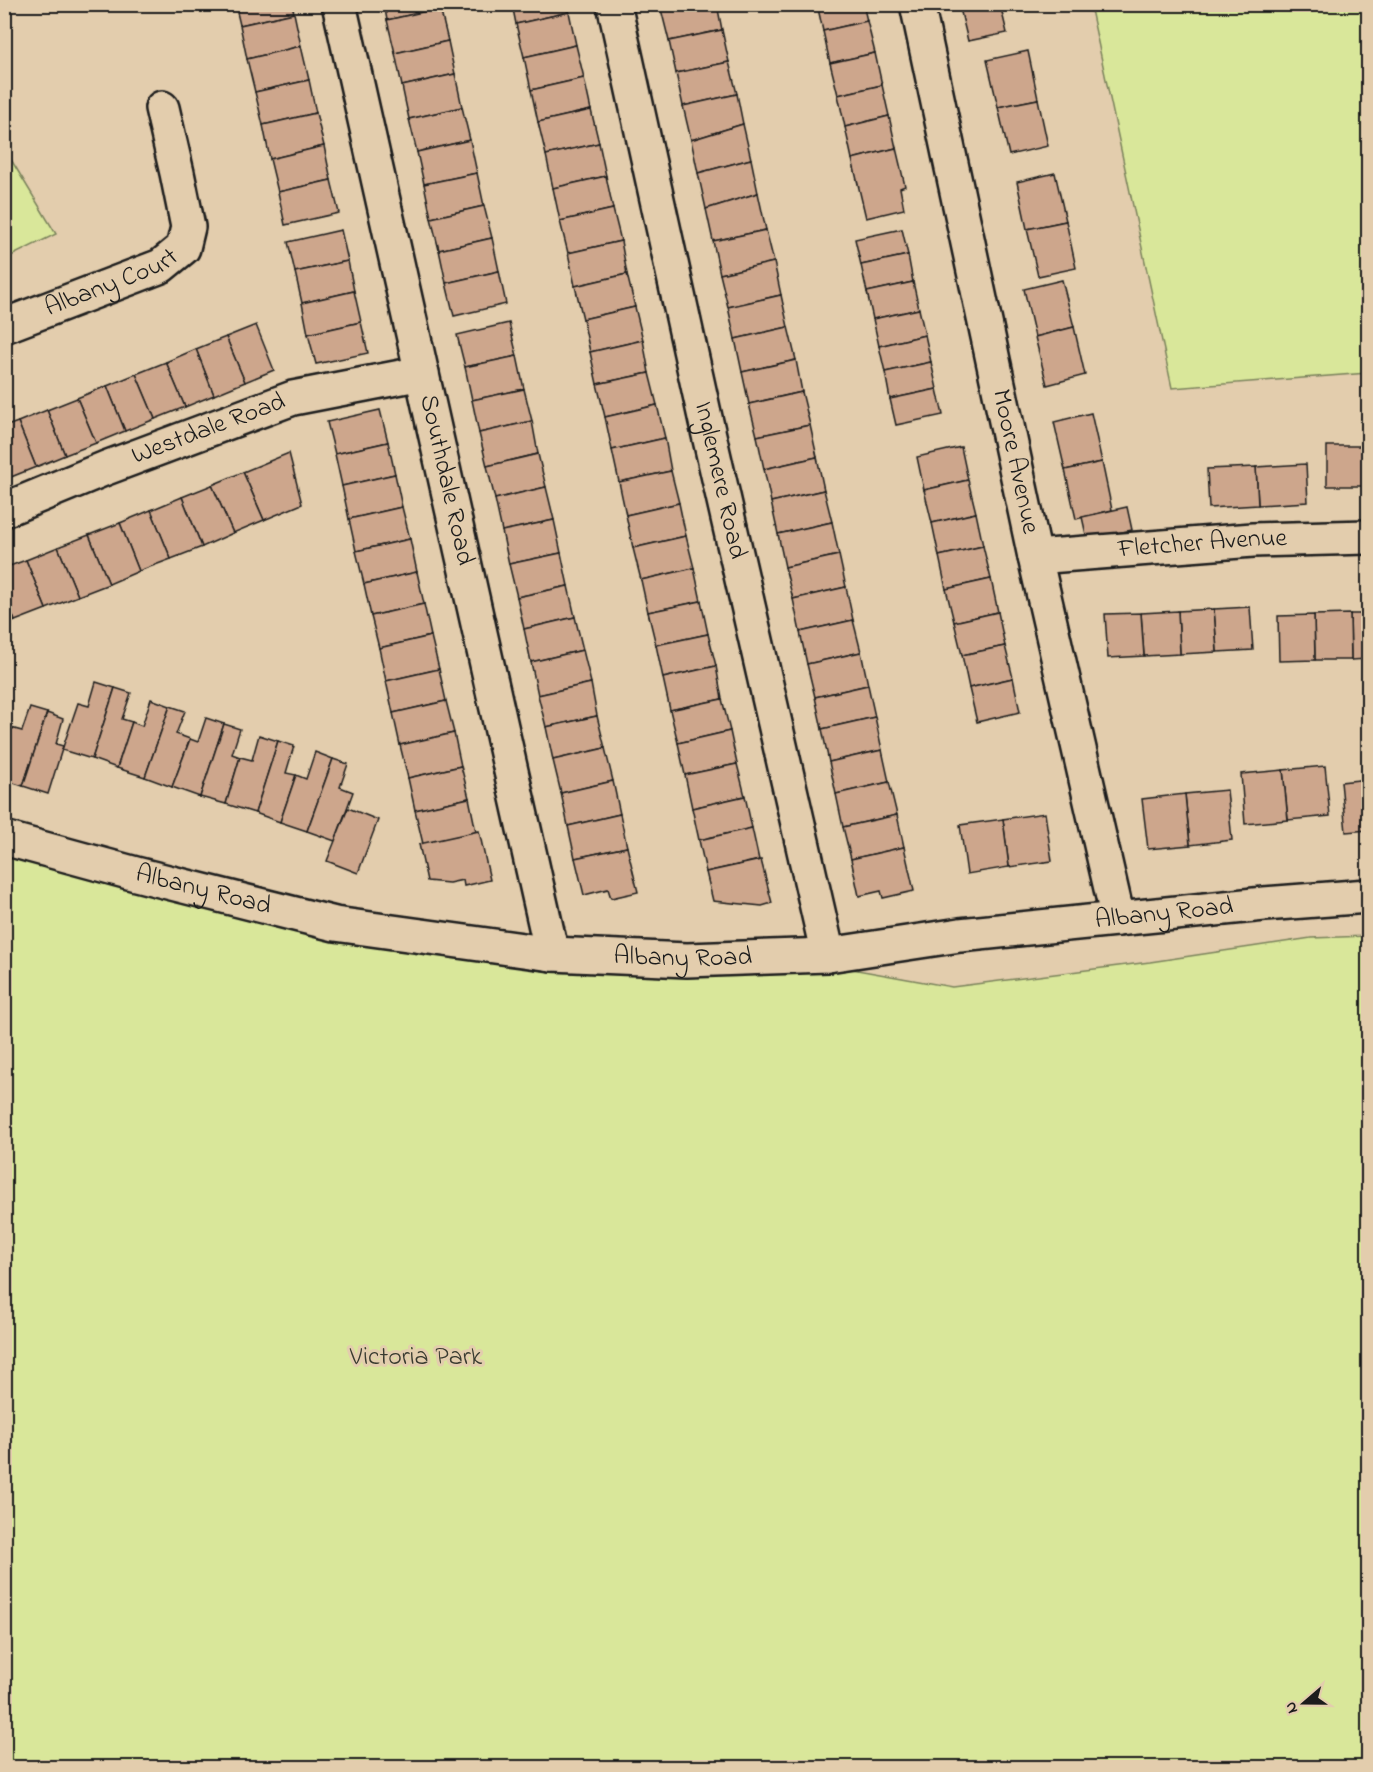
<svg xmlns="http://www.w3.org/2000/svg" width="1373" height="1772" viewBox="0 0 1373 1772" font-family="'Indie Flower',sans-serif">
<rect width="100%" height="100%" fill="#e3cdad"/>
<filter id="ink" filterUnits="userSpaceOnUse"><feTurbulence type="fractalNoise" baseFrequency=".0167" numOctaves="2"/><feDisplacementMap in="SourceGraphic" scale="12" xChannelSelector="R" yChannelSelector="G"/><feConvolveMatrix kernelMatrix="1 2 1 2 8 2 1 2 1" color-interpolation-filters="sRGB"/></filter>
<g filter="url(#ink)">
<g fill="#d9e79a" stroke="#7a825b" stroke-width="1.5">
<polygon points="1090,5 1368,5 1368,373 1172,388"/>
<polygon points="4,148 56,234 5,259 4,259"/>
<polygon points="4,844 334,930 824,964 952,987 1150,962 1311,938 1368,936 1368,1767 5,1767"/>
</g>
<g fill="#cda68c" stroke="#1c1c1c" stroke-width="1.5">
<polygon points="235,4 292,4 294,13 240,25"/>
<polygon points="384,4 439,4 440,8 387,20"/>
<polygon points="512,4 567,4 569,12 516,24"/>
<polygon points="683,4 717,4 722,30 669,41 661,9"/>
<polygon points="817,4 863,4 867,21 823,31"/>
<polygon points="959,4 1000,4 1007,33 968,41"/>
<polygon points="440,8 448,41 395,53 387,20"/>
<polygon points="569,12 576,45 524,57 516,24"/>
<polygon points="294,13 301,46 247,59 240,25"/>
<polygon points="867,21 875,53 830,63 823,31"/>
<polygon points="722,30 729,62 676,73 669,41"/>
<polygon points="448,41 455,74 402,86 395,53"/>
<polygon points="576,45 584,78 531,90 524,57"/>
<polygon points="301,46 309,80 255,92 247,59"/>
<polygon points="1028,51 1038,99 998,107 987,60"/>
<polygon points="875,53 882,85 838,95 830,63"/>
<polygon points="729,62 737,94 683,106 676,73"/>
<polygon points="455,74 462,107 409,119 402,86"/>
<polygon points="584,78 591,110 538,122 531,90"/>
<polygon points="309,80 316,113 263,125 255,92"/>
<polygon points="882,85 889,116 845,127 838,95"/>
<polygon points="737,94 743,124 691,140 683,106"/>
<polygon points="1038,99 1048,146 1009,155 998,107"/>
<polygon points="462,107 470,140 417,152 409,119"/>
<polygon points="591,110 599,143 546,155 538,122"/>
<polygon points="316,113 324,146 270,159 263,125"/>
<polygon points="889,116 896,148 852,159 845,127"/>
<polygon points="743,124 751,159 698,173 691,140"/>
<polygon points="470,140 477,173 424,184 417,152"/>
<polygon points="599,143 606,176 553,188 546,155"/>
<polygon points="324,146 331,180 278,192 270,159"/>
<polygon points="896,148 905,186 900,188 904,209 866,218 852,159"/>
<polygon points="751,159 758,193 706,209 698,173"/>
<polygon points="477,173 484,206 431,218 424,184"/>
<polygon points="1055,173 1066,221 1027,229 1017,182"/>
<polygon points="606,176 613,209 560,221 553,188"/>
<polygon points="331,180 339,213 285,225 278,192"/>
<polygon points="758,193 766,230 713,241 706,209"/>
<polygon points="484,206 492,238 439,250 431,218"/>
<polygon points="613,209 621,241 568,253 560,221"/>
<polygon points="1066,221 1076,268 1038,276 1027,229"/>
<polygon points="902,229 908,255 861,265 855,239"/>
<polygon points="341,230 348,261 295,272 288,242"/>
<polygon points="766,230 774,262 720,274 713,241"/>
<polygon points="492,238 499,271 446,283 439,250"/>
<polygon points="621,241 627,274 575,286 568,253"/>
<polygon points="908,255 913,282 867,292 861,265"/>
<polygon points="348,261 354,291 302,303 295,272"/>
<polygon points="774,262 781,295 728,307 720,274"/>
<polygon points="499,271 506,304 454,316 446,283"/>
<polygon points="627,274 635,307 583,319 575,286"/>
<polygon points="1062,280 1074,327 1035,337 1024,289"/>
<polygon points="913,282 919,309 873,319 867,292"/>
<polygon points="354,291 361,322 308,334 302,303"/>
<polygon points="781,295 788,327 735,339 728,307"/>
<polygon points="635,307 643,340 590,352 583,319"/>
<polygon points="919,309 925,335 879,346 873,319"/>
<polygon points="361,322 368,353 316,364 308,334"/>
<polygon points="509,323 517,356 465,367 457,335"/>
<polygon points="256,325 274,370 245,382 226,337"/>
<polygon points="788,327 796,360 742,372 735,339"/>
<polygon points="1074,327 1085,375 1047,385 1035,337"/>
<polygon points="925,335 931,362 885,372 879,346"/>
<polygon points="226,337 245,382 214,395 196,349"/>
<polygon points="643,340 649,373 597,384 590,352"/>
<polygon points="196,349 214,395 185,407 166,362"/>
<polygon points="517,356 524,389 472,400 465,367"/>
<polygon points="796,360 802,392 749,404 742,372"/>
<polygon points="166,362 185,407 155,419 136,374"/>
<polygon points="931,362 937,389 890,399 885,372"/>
<polygon points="649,373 657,405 605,417 597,384"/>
<polygon points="136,374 155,419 125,431 107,386"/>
<polygon points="107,386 125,431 96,443 77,398"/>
<polygon points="524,389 532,421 479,433 472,400"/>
<polygon points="937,389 943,415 896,425 890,399"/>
<polygon points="802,392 810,425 757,436 749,404"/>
<polygon points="77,398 96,443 65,455 47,410"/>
<polygon points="657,405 665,438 612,450 605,417"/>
<polygon points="47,410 65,455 36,467 18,422"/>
<polygon points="380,410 388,442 335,454 327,422"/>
<polygon points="1091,413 1102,462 1065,470 1054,422"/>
<polygon points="532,421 538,454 487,466 479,433"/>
<polygon points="18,422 36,467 6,479 4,476 4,427"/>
<polygon points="810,425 817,457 764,469 757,436"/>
<polygon points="665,438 671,471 619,482 612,450"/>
<polygon points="388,442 395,474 342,486 335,454"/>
<rect x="1327" y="446" width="41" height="40"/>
<polygon points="961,447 968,480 924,490 917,457"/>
<polygon points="289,453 302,504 264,520 243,472"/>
<polygon points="538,454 546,487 495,499 487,466"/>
<polygon points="817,457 824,490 771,502 764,469"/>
<polygon points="1102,462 1112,510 1076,519 1065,470"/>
<polygon points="1306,464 1308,502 1258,505 1256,467"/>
<polygon points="1256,467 1258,505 1209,508 1207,469"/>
<polygon points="671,471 679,503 626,515 619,482"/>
<polygon points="243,472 264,520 233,533 212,485"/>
<polygon points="395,474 402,507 349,519 342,486"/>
<polygon points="968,480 976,513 932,523 924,490"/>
<polygon points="212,485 233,533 202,547 182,497"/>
<polygon points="546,487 554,520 502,531 495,499"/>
<polygon points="824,490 832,522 778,534 771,502"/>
<polygon points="182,497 202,547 171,559 151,510"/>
<polygon points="679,503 686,536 633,548 626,515"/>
<polygon points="402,507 410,539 356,551 349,519"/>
<polygon points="1127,507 1132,530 1087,539 1082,517"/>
<polygon points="151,510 171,559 139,571 120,523"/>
<polygon points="976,513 983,546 939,556 932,523"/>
<polygon points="554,520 561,553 509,564 502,531"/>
<polygon points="832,522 839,555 785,567 778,534"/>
<polygon points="120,523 139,571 109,584 89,535"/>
<polygon points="89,535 109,584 78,596 58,547"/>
<polygon points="686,536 694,568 641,580 633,548"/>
<polygon points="410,539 417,572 364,584 356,551"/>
<polygon points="983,546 991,579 946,589 939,556"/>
<polygon points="58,547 78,596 46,609 26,560"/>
<polygon points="561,553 568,586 517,597 509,564"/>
<polygon points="839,555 846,587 793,599 785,567"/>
<polygon points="26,560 46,609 15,621 4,595 4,568"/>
<polygon points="694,568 701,601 648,612 641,580"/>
<polygon points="417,572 424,604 371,616 364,584"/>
<polygon points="991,579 998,612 954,622 946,589"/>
<polygon points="568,586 575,617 524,629 517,597"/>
<polygon points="846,587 853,620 800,632 793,599"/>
<polygon points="4,595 15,621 4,626"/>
<polygon points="701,601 708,634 656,645 648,612"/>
<polygon points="424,604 431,636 379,648 371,616"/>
<polygon points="1250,607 1253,650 1217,652 1214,609"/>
<polygon points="1214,609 1217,652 1180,654 1178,611"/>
<polygon points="1178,611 1180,654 1144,656 1141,613"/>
<polygon points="998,612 1005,646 962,655 954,622"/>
<polygon points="1141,613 1144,656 1108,658 1105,614"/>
<polygon points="1350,614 1368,614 1368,659 1351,660"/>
<polygon points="1350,614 1351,660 1315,660 1314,615"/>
<polygon points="1314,615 1315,660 1279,661 1278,616"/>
<polygon points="575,617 583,650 531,662 524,629"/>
<polygon points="853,620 861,652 807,664 800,632"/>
<polygon points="708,634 716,666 663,678 656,645"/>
<polygon points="431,636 439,669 386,681 379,648"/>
<polygon points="1005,646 1013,678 969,688 962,655"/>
<polygon points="583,650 591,683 538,695 531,662"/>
<polygon points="861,652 868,685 815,697 807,664"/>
<polygon points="716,666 722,699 670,710 663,678"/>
<polygon points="439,669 446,701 393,713 386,681"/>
<polygon points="1013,678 1020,712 977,722 969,688"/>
<polygon points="96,682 115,688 92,759 62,750 78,703 89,706"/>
<polygon points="591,683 597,716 546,727 538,695"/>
<polygon points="868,685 875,717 822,729 815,697"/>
<polygon points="115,688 131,693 122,719 132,722 117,768 92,759"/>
<polygon points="151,699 170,706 145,777 117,768 132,722 142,726"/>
<polygon points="722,699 730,731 678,743 670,710"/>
<polygon points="446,701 454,733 400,745 393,713"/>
<polygon points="170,706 185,711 176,734 190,739 172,787 145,777"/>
<polygon points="30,708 47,713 23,786 4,780 4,748 11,728 22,731"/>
<polygon points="47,713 63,719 56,744 63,746 48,794 23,786"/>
<polygon points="597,716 605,748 553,760 546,727"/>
<polygon points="875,717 882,750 829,762 822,729"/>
<polygon points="206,718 224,724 200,797 172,787 190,739 198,742"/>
<polygon points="224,724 240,729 232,754 240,757 226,804 200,797"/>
<polygon points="730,731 737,764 685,775 678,743"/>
<polygon points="454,733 461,766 408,778 400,745"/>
<polygon points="259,735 278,741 255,813 226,804 240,757 252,760"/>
<polygon points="278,741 294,746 286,773 296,775 280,822 255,813"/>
<polygon points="605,748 613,781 561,793 553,760"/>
<polygon points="882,750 889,782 836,794 829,762"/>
<polygon points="315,752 333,759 307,831 280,822 296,775 306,779"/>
<polygon points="333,759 348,764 340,787 353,792 335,841 307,831"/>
<polygon points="737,764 745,796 692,808 685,775"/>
<polygon points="461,766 469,798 415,810 408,778"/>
<polygon points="1325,766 1330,816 1288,820 1283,770"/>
<polygon points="1283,770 1288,820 1245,824 1241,774"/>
<polygon points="1368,779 1368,830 1346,832 1341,782"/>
<polygon points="613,781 620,814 568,826 561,793"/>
<polygon points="889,782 897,815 843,827 836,794"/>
<polygon points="1227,790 1232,840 1190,845 1185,794"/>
<polygon points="1185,794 1190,845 1148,849 1142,799"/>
<polygon points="745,796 752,828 699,840 692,808"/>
<polygon points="469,798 476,832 423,844 415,810"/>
<polygon points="348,808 378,820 358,873 327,861"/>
<polygon points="1045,813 1052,861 1009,867 1003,819"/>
<polygon points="620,814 627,847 575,858 568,826"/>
<polygon points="897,815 904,847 851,859 843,827"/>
<polygon points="1003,819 1009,867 967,874 960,825"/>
<polygon points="752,828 759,860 706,872 699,840"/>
<polygon points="479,831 490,880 464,886 463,880 449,883 427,881 419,844"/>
<polygon points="627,847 638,892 611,898 608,889 584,895 575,858"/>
<polygon points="904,847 914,891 883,898 881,891 859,896 851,859"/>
<polygon points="761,860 772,903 762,906 713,901 706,872"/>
</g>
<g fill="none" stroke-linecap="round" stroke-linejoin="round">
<defs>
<g id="minor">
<path id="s1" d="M339,4l213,950"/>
<path id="s2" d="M614,4l92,418 122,533"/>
<path id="s3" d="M917,4l118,553 83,362"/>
<path id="s4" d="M4,326l157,-60 22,-18 5,-21 -11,-54 -15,-65"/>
<path id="s5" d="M4,510l102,-42 187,-70 129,-25"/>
<path id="s6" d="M1035,557l218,-17 115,-3"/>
<path id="s7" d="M4,838l132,36 199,50 217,30 135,6 141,-5 132,-20 304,-31 104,-8"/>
</g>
</defs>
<use href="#minor" stroke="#1c1c1c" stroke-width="38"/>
<use href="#minor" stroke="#e3cdad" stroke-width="33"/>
</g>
</g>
<g text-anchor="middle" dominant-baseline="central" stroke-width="6" stroke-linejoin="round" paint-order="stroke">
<g font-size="26" fill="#1c1c1c" stroke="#e3cdad">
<text stroke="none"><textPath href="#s4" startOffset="116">Albany Court</textPath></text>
<text stroke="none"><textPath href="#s5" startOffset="220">Westdale Road</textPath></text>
<text stroke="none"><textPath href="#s3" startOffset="468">Moore Avenue</textPath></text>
<text stroke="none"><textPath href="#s1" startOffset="488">Southdale Road</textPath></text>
<text stroke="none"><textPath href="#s2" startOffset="488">Inglemere Road</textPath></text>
<text stroke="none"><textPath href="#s6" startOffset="168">Fletcher Avenue</textPath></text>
<text stroke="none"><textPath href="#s7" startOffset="206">Albany Road</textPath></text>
<text stroke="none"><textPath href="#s7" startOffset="1176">Albany Road</textPath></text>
<text stroke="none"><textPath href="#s7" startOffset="692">Albany Road</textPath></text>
</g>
<g font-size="26" fill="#383a2f" stroke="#e3cdad">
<text x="416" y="1358">Victoria Park</text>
</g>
</g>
<rect width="1373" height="1772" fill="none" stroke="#e3cdad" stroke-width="24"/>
<rect x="12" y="12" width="1349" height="1748" fill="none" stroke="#1c1c1c" stroke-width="2" filter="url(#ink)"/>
<g transform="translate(1304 1703) rotate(250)" stroke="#e3cdad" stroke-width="4.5" paint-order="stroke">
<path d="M0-4.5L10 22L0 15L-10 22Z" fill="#1c1c1c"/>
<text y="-9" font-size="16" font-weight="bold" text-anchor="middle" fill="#1c1c1c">N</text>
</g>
</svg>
